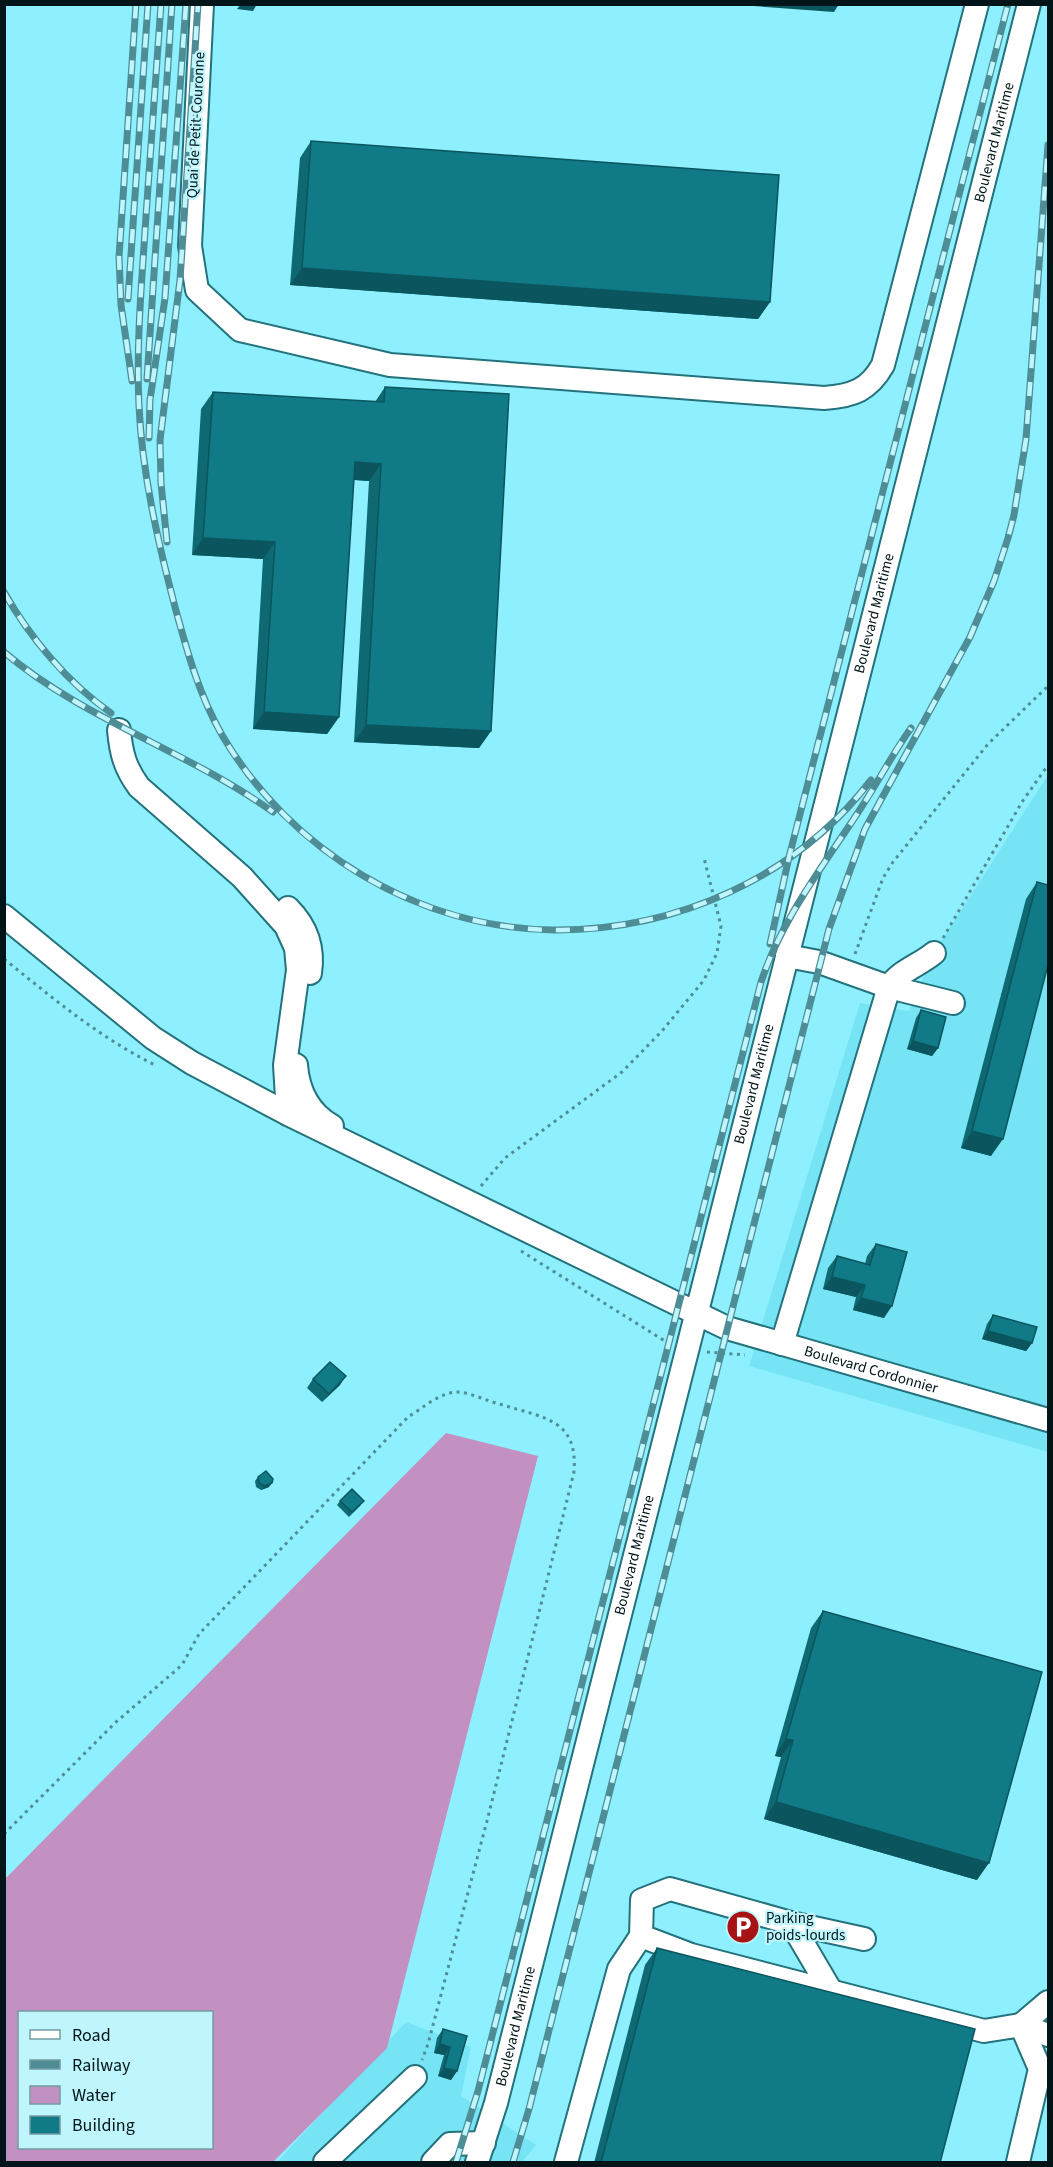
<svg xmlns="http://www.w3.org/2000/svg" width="1053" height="2167" viewBox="0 0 1053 2167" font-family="'Source Sans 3',sans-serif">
<rect width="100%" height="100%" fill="#8ef0fe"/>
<g fill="#76e4f4">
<polygon points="1048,775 1048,1452 749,1366 860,1003 909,1011 933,954"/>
<polygon points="406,2022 471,2047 461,2096 536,2145 522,2162 277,2162"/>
</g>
<path fill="#c291c1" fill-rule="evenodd" d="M446,1433l92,23 -151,592 -114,114h-268v-283zM20,2012h192v136h-192z"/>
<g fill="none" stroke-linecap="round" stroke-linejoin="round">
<defs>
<g id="minor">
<path d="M202,4l-12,242 7,44 43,40 150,35 434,33c29,-2 45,-8 59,-33l94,-361"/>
<path d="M119,730c2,23 6,38 20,57l103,90 44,49 10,22 2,22 -13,95 3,49"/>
<path d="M288,908c18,18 26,39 22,65"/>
<path id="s1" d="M4,916l149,122 39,25 96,51 406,198 33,16 321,92"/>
<polyline points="787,956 819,962 889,987 953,1003"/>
<path d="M296,1065c2,26 13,48 36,61"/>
<path d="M782,1344l107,-357c10,-16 31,-22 45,-34"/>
<polyline points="791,1923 864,1939"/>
<polyline points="831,1991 791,1923 670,1889 642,1900 641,1936 691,1955 984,2031 1021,2025 1040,2069 1018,2162"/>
<polyline points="1048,2002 1021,2025 1048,2035"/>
<polyline points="325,2162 415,2077"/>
<polyline points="433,2162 450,2144 484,2143"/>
<path id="s2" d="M477,2162l19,-59c175,-700 355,-1399 533,-2099"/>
<polyline points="566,2162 619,1969 641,1936"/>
</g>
</defs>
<use href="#minor" stroke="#23727c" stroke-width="26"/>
<g stroke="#4f8e97" stroke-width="3" stroke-dasharray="3 4.5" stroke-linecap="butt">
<polyline points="943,938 1022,802 1048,765"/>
<polyline points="855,954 883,878 893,862 988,744 1048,686"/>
<path d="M4,959c50,40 96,79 153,107"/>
<polyline points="481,1186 505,1158 622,1072 662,1031 704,980 717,953 721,926 704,858"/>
<polyline points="521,1251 668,1343"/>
<polyline points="707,1352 745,1355"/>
<path d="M4,1834l111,-111 67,-58 17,-31 209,-217c15,-9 32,-25 50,-25 14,1 31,10 45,13 41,13 75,14 71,67l-87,349 -59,223 -6,16"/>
</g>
<use href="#minor" stroke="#fff" stroke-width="22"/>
<defs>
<g id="rail">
<path d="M161,4c-5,71 -10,142 -15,212 -4,63 -10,126 -7,190 3,67 19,136 36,201 12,44 24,88 47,128 68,116 196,193 331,195 122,1 243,-52 318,-150"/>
<polyline points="128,299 148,4"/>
<polyline points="147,379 172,4"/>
<polyline points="132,381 121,305 119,257 136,4"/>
<polyline points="149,438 150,400 165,298 186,4"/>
<polyline points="167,542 161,483 160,440 180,280 198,4"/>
<path d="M4,592c26,46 64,91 107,121"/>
<path d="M4,652c80,68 184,99 269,160"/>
<polyline points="770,944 789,857 1008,4"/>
<path d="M456,2162l22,-71 283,-1109c21,-63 60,-113 96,-168 19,-28 34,-58 54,-86"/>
<polyline points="513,2162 529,2109 829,929 865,829 970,637 994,581 1008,538 1014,515 1026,439 1048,145"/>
</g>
</defs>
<use href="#rail" stroke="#4e8d96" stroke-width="7"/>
<use href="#rail" stroke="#bff6fe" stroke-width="4.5" stroke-dasharray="14" stroke-linecap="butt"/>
</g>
<g fill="#0e6973">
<polygon points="311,141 770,302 758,319 290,285 300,158"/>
<polygon points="385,387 491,731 479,748 354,742 369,481 354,480 339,717 327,734 253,729 263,559 192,555 201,409 213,392 375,402"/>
<polygon points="1037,882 991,1156 961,1148 1026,899"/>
<polygon points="921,1010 938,1048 932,1056 907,1049 916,1018"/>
<polygon points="876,1244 884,1318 853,1310 856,1297 823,1289 828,1268 837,1256 865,1264 867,1256"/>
<polygon points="993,1315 1032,1343 1026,1351 982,1339 987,1324"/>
<polygon points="313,1379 340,1385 322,1402 307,1388"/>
<polygon points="258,1477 269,1487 261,1490 256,1487 255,1481"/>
<polygon points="340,1501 361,1505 349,1517 337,1505"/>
<polygon points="823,1611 977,1880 764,1819 781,1757 775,1756 811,1628"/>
<polygon points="657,1948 940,2163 594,2163 645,1965"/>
<polygon points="443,2029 457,2071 451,2080 438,2076 444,2055 434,2053 437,2038"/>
</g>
<g fill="#0b555e">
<polygon points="241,4 257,4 253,11 237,9"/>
<polygon points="725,4 839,4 834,12"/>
<polygon points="302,268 770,302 758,319 290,285"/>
<polygon points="355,462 381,464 369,481 343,479"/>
<polygon points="203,538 275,542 263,559 192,555"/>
<polygon points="264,712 339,717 327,734 253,729"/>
<polygon points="366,725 491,731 479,748 354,742"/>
<polygon points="913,1041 938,1048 932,1056 907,1049"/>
<polygon points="972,1131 1003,1139 991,1156 961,1148"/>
<polygon points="832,1277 865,1285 856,1297 823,1289"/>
<polygon points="861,1298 892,1306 884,1318 853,1310"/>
<polygon points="988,1331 1032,1343 1026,1351 982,1339"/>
<polygon points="346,1376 340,1385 322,1402 329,1394"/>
<polygon points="272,1483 269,1487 261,1490 265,1486"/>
<polygon points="786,1739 793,1740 781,1757 775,1756"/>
<polygon points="776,1802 989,1863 977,1880 764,1819"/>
<polygon points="440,2044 450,2047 444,2055 434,2053"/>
<polygon points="444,2068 457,2071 451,2080 438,2076"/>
</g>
<g fill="#107a86" stroke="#0b555e" stroke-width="1.5">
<polygon points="311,141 779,175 770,302 302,268"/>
<polygon points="385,387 509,394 491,731 366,725 381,464 355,462 339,717 264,712 275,542 203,538 213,392 384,402"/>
<polygon points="1037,882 1048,885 1048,965 1003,1139 972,1131"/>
<polygon points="921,1010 946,1017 938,1048 913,1041"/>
<polygon points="876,1244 907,1252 892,1306 861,1298 865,1285 832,1277 837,1256 870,1265"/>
<polygon points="993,1315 1037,1327 1032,1343 988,1331"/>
<polygon points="330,1362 346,1376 329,1394 313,1379"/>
<polygon points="266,1471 273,1479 272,1483 265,1486 259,1483 258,1477"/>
<polygon points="352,1489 364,1501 352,1512 340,1501"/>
<polygon points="823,1611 1042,1672 989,1863 776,1802 793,1740 786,1739"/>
<polygon points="657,1948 975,2029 940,2163 601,2163"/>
<polygon points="443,2029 467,2036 457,2071 444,2068 450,2047 440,2044"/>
</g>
<defs>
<symbol id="parking-disc" viewBox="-11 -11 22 22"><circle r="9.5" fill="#a71315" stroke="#bff6fe"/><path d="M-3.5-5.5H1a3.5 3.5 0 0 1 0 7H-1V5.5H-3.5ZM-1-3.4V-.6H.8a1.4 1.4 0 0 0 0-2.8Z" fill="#fff"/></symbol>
</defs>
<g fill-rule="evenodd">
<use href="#parking-disc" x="724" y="1908" width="38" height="38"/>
</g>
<g text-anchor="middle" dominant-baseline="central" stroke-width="4.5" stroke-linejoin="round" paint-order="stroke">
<g font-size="15" fill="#011518" stroke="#bff6fe">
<text transform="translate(196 125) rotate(-87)">Quai de Petit-Couronne</text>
<text stroke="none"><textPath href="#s2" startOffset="2085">Boulevard Maritime</textPath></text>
<text stroke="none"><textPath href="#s2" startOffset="1599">Boulevard Maritime</textPath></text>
<text stroke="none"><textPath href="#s2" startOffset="1113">Boulevard Maritime</textPath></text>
<text stroke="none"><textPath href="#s1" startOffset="986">Boulevard Cordonnier</textPath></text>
<text stroke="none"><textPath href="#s2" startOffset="627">Boulevard Maritime</textPath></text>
<text stroke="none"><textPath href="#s2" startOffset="141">Boulevard Maritime</textPath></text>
</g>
<g font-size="15" fill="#011518" stroke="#bff6fe" text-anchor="start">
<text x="766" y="1918">Parking<tspan x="766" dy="17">poids-lourds</tspan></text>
</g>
</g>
<rect width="1053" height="2167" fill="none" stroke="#011518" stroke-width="12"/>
<rect x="18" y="2011" width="195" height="138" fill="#bff6fe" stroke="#739ca2" stroke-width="1.5"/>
<rect x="30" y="2030" width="30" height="9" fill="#ffffff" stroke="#739ca2" stroke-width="1.5"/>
<text x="72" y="2041" font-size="18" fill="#011518">Road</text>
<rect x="30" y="2060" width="30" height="9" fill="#4e8d96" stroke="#739ca2" stroke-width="1.5"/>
<text x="72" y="2071" font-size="18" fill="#011518">Railway</text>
<rect x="30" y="2086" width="30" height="18" fill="#c291c1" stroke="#739ca2" stroke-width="1.5"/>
<text x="72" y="2101" font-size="18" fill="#011518">Water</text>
<rect x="30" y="2116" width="30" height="18" fill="#107a86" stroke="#739ca2" stroke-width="1.5"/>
<text x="72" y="2131" font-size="18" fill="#011518">Building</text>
</svg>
